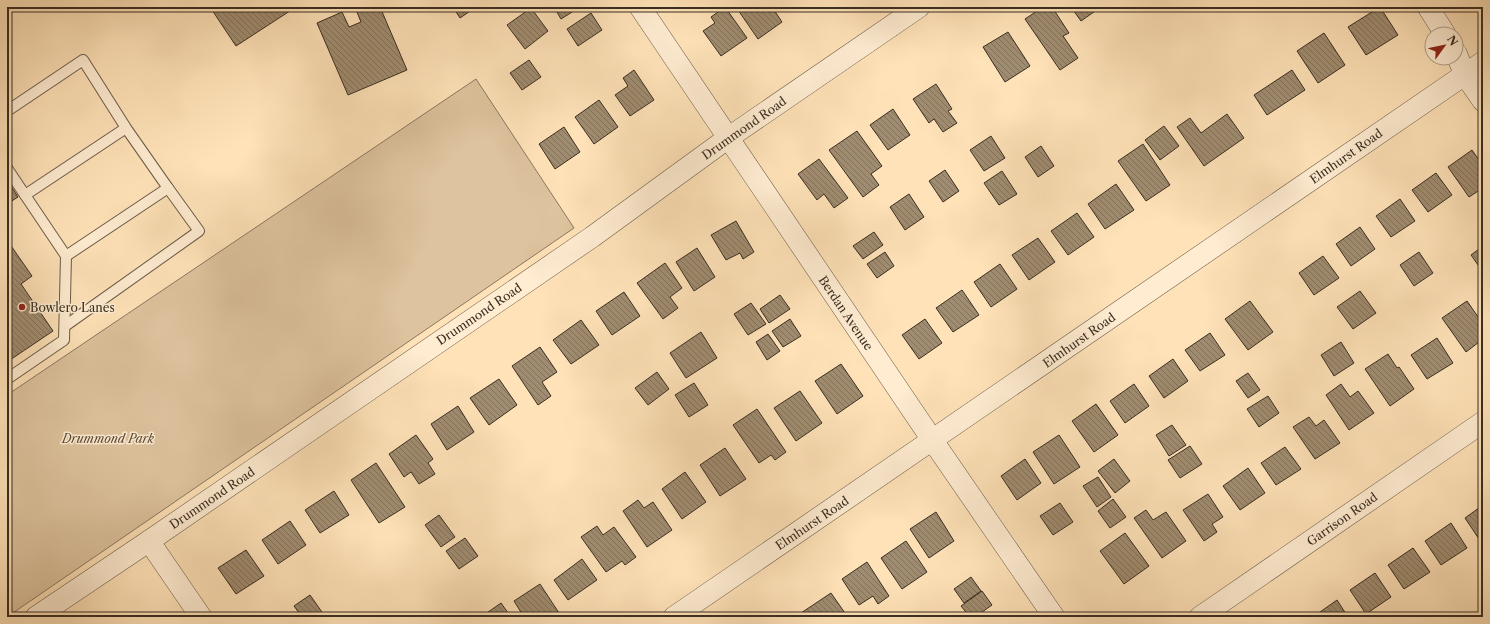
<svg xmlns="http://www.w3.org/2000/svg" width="1490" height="624" viewBox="0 0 1490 624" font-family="'Libre Caslon Text',serif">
<defs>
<pattern id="building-back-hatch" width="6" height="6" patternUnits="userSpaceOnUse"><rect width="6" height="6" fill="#a08c70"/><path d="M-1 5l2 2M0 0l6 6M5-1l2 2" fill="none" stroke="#83735c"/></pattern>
</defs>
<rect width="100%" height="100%" fill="#ffe2b8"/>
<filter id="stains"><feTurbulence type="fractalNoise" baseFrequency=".005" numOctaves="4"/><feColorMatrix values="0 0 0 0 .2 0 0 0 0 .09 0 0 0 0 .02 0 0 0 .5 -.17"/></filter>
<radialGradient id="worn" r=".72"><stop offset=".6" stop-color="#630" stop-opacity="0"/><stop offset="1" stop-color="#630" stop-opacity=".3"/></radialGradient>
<polygon fill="#ddc39e" stroke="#8b7860" points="476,79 574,228 7,617 7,395"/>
<g fill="url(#building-back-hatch)" stroke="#392e22">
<polygon points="210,7 296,7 236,46"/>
<polygon points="355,7 380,7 407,70 348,95 317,23 342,12 349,27 361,22"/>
<polygon points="453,7 476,7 460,18"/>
<polygon points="554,7 580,7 561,19"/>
<polygon points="725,7 747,38 721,56 703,31 715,23 711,17"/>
<polygon points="736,7 772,7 782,22 758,39"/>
<polygon points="1043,7 1052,7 1069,33 1063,36 1078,58 1060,70 1025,19"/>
<polygon points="1071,7 1101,7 1081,21"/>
<polygon points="1380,7 1398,35 1366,55 1348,27"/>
<polygon points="531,8 548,31 525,49 507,25"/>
<polygon points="591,13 602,30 578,46 567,29"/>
<polygon points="1008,32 1030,66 1005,82 983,47"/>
<polygon points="1324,33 1345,65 1318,83 1297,51"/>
<polygon points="529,60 541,77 522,90 510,73"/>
<polygon points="634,70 654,100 630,116 615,95 628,86 623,78"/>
<polygon points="1292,70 1305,90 1267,115 1254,95"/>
<polygon points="936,84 952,109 948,111 957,123 943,132 934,119 929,123 913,99"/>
<polygon points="599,100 618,127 594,144 575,117"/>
<polygon points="893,109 910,135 888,150 870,125"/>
<polygon points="1227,114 1244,138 1204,166 1177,127 1190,118 1201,133"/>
<polygon points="1164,126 1179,146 1160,160 1145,140"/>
<polygon points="564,127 580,152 555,169 539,144"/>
<polygon points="857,131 882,166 871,174 879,185 863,197 829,150"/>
<polygon points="991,136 1005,158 984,171 970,150"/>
<polygon points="1143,144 1170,185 1146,201 1118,161"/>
<polygon points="1041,146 1054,166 1038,177 1025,157"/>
<polygon points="1472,150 1483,166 1483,188 1469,197 1448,167"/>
<polygon points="819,159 848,198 834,208 824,194 817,200 798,174"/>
<polygon points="945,170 959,191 943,202 929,181"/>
<polygon points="1002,171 1017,194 999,205 984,183"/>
<polygon points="1436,173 1452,195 1428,212 1412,190"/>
<polygon points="7,180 18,197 7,204"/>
<polygon points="1116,184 1134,210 1105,229 1088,204"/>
<polygon points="909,194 924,217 905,230 890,207"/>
<polygon points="1400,199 1415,221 1391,237 1376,216"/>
<polygon points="1077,213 1094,237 1068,255 1051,231"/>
<polygon points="736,221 754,252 743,259 740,253 726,260 711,235"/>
<polygon points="1360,227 1375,249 1351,266 1336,244"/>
<polygon points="874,232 883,245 863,259 853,246"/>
<polygon points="1038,238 1055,262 1029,280 1012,255"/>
<polygon points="7,240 32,276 21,284 53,331 7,362"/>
<polygon points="1483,246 1483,272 1471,255"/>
<polygon points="697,248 715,277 694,291 676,262"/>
<polygon points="885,252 894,266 877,278 867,264"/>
<polygon points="1419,252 1433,273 1414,286 1400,265"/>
<polygon points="1323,256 1339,278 1314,295 1299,273"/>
<polygon points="665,263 682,288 670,297 678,308 663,319 637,283"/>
<polygon points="1000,264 1017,289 991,307 974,282"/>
<polygon points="962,290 979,315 953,332 936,308"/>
<polygon points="1360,291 1376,313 1353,329 1337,307"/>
<polygon points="624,292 640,316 612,335 596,311"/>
<polygon points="780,295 790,309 769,323 760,309"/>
<polygon points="1250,301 1273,332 1248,350 1225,319"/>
<polygon points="1467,301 1483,324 1483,339 1466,352 1442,318"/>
<polygon points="751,303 766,324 748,335 734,314"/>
<polygon points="790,319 801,336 783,347 772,331"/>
<polygon points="925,319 942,343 919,359 902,335"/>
<polygon points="581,320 599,345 571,364 553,340"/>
<polygon points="701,332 717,358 686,378 670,353"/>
<polygon points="1210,333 1225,355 1200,371 1185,350"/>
<polygon points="768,334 780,351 767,360 756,342"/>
<polygon points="1437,338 1453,363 1427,379 1411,355"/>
<polygon points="1341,342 1354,363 1334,376 1321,355"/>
<polygon points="540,347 557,372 542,382 551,396 538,405 512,366"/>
<polygon points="1388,354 1397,368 1399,367 1414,389 1390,406 1365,369"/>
<polygon points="1173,359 1188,381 1164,398 1149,376"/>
<polygon points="841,364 863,396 837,414 815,381"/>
<polygon points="657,372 669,389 648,405 635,388"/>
<polygon points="1248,373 1260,390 1248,398 1236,381"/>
<polygon points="499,379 517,405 489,425 470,398"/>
<polygon points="694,383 708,405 689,417 675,395"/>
<polygon points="1134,384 1149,406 1125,423 1110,401"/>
<polygon points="1341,384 1350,397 1358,391 1374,413 1349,430 1326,395"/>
<polygon points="800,391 822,423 796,441 774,408"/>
<polygon points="1268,396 1279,413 1259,427 1247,409"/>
<polygon points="1096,404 1118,435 1094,452 1072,421"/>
<polygon points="458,406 474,432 447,450 431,424"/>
<polygon points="757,409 786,452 775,460 771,455 759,463 733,425"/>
<polygon points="1309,417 1316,426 1324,420 1340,443 1315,459 1293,427"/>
<polygon points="1172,425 1186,445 1169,456 1156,435"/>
<polygon points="416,435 433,459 428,463 435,474 419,484 411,472 404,477 389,454"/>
<polygon points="1059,435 1080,467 1054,484 1033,452"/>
<polygon points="1190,446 1202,464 1180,478 1168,460"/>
<polygon points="1285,447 1301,469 1276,485 1261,463"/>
<polygon points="725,448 746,479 720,496 700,465"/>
<polygon points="1025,459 1041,483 1017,500 1001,476"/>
<polygon points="1114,459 1130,481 1115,493 1098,471"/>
<polygon points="376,463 405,507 379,523 351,480"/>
<polygon points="1248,468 1265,493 1240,510 1223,486"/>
<polygon points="685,472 706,502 682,519 662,489"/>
<polygon points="1098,477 1111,497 1097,507 1083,486"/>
<polygon points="334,491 349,515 320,533 305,510"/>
<polygon points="1208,494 1223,517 1212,524 1217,532 1204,541 1183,510"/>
<polygon points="1113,499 1126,517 1110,528 1098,511"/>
<polygon points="638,500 644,508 653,502 672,530 647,547 623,511"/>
<polygon points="1060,503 1073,522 1053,535 1040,516"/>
<polygon points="1483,505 1483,540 1481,542 1465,518"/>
<polygon points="1146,510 1153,520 1166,512 1186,541 1162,558 1134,518"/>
<polygon points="936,512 954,541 929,558 910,529"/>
<polygon points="439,515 455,537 441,547 425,525"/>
<polygon points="290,521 306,545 278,564 262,540"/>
<polygon points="1451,523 1467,548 1441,565 1425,541"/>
<polygon points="597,526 603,535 614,527 636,557 625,565 622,561 606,572 581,537"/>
<polygon points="1125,533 1149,566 1124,584 1100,551"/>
<polygon points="465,538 478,556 459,569 446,551"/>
<polygon points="906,541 927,572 902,589 881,558"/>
<polygon points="1413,548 1430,572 1404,589 1388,565"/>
<polygon points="246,550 264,576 236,594 218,568"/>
<polygon points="582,559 597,580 568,600 554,580"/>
<polygon points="867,562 889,596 878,604 873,596 859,605 842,579"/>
<polygon points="1375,573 1391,597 1366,614 1350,590"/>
<polygon points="971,577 981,591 964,603 954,589"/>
<polygon points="540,584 559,613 554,617 524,617 514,601"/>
<polygon points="982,591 992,605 975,617 970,617 961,606"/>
<polygon points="831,593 847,616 804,617 801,613"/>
<polygon points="310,595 324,615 321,617 302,617 294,606"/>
<polygon points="1337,600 1348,617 1313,617"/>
<polygon points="501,603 511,617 481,617"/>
</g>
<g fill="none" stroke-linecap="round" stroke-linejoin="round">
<defs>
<g id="service">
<polyline points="7,111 83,60 126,128 168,188 66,256 25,195 126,128"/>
<polyline points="7,168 25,195"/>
<polyline points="65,326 199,231 168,188"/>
<polyline points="7,379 64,340 66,256"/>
</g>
<g id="minor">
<polyline points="640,7 933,441 1054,617"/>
<polyline points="1428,7 1445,34"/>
<polyline points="1456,53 1465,75 1483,101"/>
<polyline points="149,541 201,617"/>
<polyline points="36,617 149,541 592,237 728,138 919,7"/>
<polyline points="674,617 1483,62"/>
<polyline points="1200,617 1483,422"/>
</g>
</defs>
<use href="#service" stroke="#6a5b48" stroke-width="12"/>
<use href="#minor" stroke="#6a5b48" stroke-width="22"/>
<use href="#service" stroke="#ffecd1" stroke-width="10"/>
<use href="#minor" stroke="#ffecd1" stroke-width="21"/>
</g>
<circle fill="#8f2418" stroke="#ffecd1" stroke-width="1.5" cx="22" cy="307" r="4"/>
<g text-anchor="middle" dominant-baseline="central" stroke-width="3" stroke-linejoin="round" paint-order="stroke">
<g font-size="12" fill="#392e22" stroke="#ffecd1">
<text transform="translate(744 128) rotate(-35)">Drummond Road</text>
<text transform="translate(1346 156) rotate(-35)">Elmhurst Road</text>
<text transform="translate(846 313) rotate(56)">Berdan Avenue</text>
<text transform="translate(479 314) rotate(-34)">Drummond Road</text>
<text transform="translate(1079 340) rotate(-35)">Elmhurst Road</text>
<text transform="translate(212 498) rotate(-34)">Drummond Road</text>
<text transform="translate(1342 519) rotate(-35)">Garrison Road</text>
<text transform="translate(812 523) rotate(-34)">Elmhurst Road</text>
</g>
<g font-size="12" fill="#392e22" stroke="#ffecd1" text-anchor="start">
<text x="30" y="307">Bowlero Lanes</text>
</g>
<g font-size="12" font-style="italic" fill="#5a4c3b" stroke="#ffecd1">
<text x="108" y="438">Drummond Park</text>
</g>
</g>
<rect width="1490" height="624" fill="none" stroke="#ffe2b8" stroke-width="24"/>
<rect x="8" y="8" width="1474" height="608" fill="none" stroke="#392e22" stroke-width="2"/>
<rect x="12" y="12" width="1466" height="600" fill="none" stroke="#392e22"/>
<g transform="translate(1444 46) rotate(57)"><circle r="19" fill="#ffecd1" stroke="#b0a08b"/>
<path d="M0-3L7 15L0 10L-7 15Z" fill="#8f2418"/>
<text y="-6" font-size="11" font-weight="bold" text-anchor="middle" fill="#392e22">N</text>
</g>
<rect width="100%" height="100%" filter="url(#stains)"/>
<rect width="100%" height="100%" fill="url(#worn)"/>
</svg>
